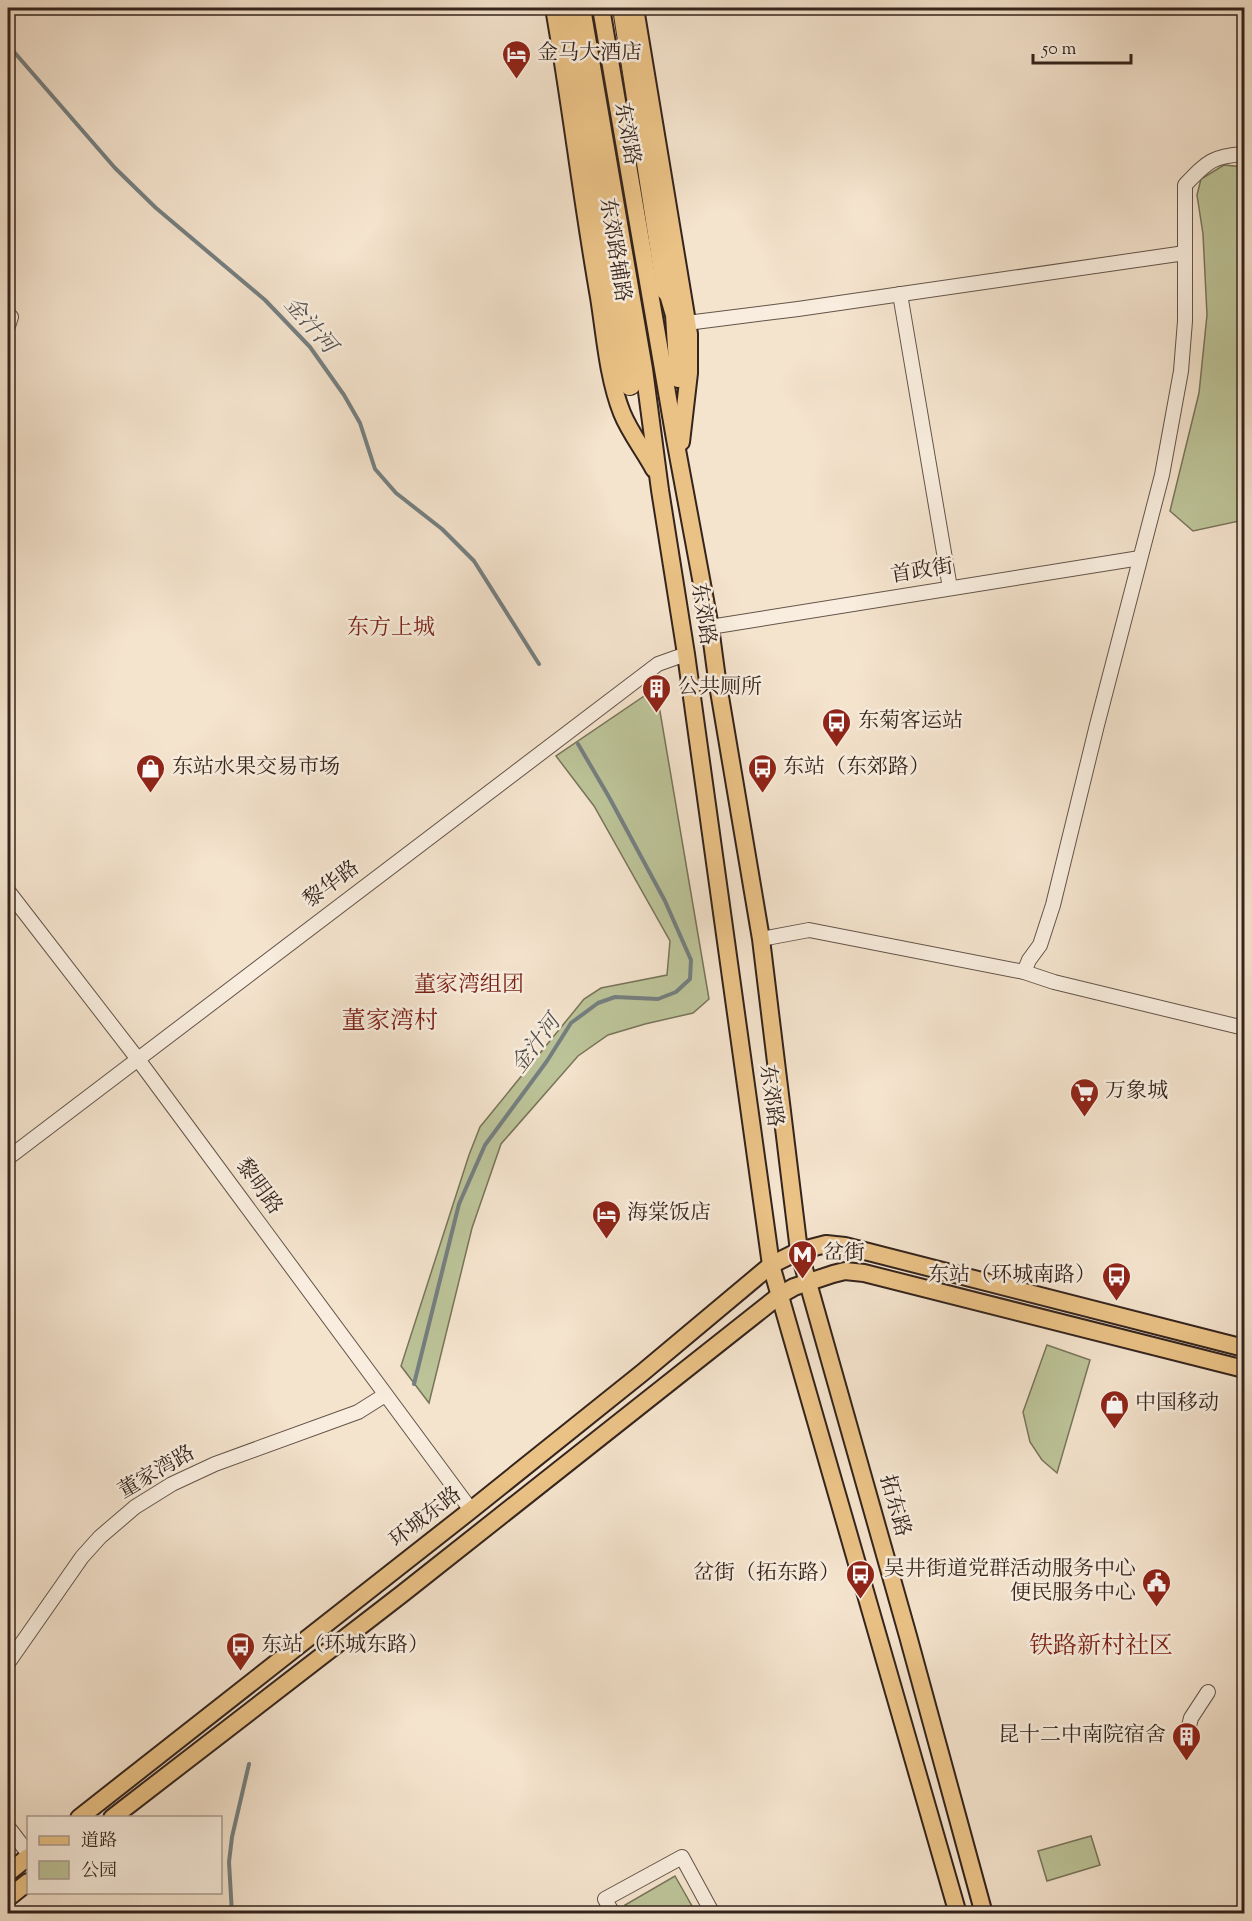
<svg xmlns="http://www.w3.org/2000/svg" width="1252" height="1921" viewBox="0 0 1252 1921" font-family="'Sorts Mill Goudy','Noto Serif SC',serif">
<rect width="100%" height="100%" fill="#f4e3cd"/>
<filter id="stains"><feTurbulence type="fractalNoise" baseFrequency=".00333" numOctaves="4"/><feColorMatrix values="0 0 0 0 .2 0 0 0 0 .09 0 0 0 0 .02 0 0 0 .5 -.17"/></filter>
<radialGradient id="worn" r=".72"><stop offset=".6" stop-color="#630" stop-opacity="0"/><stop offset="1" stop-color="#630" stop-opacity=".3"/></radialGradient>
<g fill="#bcc398" stroke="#78745a" stroke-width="1.5">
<polygon points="1224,165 1244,167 1244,520 1193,531 1170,511 1199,393 1207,315 1203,234 1197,195 1201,179"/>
<polygon points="656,688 709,999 693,1013 645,1024 608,1035 578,1056 501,1144 472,1228 429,1403 401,1366 469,1155 480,1127 584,999 601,988 667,975 670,941 594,806 556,756"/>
<polygon points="1047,1345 1090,1360 1057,1473 1042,1460 1030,1442 1023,1412"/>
<polygon points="1091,1836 1100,1865 1047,1881 1038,1851"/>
<polygon points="675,1876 696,1913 630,1913 625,1905"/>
</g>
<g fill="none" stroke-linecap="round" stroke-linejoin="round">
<g stroke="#757f80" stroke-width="4">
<polyline points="8,45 115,168 156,208 265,300 310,347 344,395 360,423 375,469 396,493 442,529 474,561 539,664"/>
<polyline points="414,1384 459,1204 485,1145 547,1061 571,1023 598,1003 615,997 658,999 676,992 690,979 691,960 665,901 609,797 578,744"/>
<polyline points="232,1914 229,1862 232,1837 249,1764"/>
</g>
<defs>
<g id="minor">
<polyline points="900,294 950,588"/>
<polyline points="8,314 11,317 8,326"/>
<polyline points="687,323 798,309 1185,253"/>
<polyline points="710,627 1140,558"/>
<polyline points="8,891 137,1058 471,1510"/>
<path d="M761,939l48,-9 215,42 5,-12 11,-15 13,-40 44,-180 65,-250 19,-104 4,-50v-136c22,-23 27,-29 59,-31"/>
<polyline points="1024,972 1054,982 1244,1028"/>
<polyline points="8,1158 658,664 686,654"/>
<polyline points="8,1663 82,1557 100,1537 135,1507 172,1484 215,1464 358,1412 385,1395"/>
<polyline points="1188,1730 1191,1718 1208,1692"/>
<polyline points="8,1827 28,1853"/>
<polyline points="613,1914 605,1899 682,1857 713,1914"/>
</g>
<g id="major">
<path d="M554,8c17,96 28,193 45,289 6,38 9,81 23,116 8,20 22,37 32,56"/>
<polyline points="582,8 644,369 660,490 686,654 771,1265 958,1914"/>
<polyline points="601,8 675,439 710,627 717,679 761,939 799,1251 908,1636 984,1914"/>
<polyline points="635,8 689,334 689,373 681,442"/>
<polyline points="667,291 674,315 678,379"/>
<polyline points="79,1818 471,1510 642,1373 771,1265 799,1251 826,1244 845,1246 1244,1348"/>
<polyline points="112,1818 402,1594 780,1295 794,1287 833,1274 845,1271 864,1273 1244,1369"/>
<polyline points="8,1873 28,1857"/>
<polyline points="8,1898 28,1882"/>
</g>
<g id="highway">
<polyline points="565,8 630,385"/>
<polyline points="623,8 667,291"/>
</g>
</defs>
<use href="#minor" stroke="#645449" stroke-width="16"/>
<use href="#major" stroke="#34241d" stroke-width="20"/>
<use href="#highway" stroke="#34241d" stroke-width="22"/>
<use href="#minor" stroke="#f8edde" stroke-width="14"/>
<use href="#major" stroke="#eac286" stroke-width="16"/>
<use href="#highway" stroke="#eac286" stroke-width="20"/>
</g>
<defs>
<symbol id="hotel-pin" viewBox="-11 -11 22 30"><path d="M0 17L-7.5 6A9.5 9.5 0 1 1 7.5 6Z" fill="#8f2418" stroke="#f8edde"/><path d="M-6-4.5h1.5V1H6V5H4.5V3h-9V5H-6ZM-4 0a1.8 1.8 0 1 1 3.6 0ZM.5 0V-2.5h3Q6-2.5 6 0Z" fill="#fff"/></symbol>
<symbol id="building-pin" viewBox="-11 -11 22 30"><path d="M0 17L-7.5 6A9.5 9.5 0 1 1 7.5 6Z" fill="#8f2418" stroke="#f8edde"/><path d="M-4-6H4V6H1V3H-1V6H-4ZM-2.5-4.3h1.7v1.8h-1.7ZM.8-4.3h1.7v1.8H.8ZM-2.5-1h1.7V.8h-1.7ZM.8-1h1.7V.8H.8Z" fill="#fff"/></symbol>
<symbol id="bus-pin" viewBox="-11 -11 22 30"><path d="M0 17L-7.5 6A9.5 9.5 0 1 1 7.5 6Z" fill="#8f2418" stroke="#f8edde"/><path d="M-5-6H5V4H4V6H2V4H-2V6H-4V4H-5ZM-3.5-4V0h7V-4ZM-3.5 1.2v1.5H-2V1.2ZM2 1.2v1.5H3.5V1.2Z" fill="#fff"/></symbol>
<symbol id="shop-pin" viewBox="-11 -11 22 30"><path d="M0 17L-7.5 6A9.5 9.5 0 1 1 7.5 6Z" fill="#8f2418" stroke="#f8edde"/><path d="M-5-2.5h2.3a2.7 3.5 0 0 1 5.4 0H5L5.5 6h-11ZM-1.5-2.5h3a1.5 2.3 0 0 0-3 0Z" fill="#fff"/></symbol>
<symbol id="supermarket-pin" viewBox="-11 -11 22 30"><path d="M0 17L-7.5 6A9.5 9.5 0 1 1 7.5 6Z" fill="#8f2418" stroke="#f8edde"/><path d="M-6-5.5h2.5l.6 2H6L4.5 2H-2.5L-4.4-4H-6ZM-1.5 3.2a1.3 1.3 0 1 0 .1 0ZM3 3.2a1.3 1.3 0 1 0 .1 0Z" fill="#fff"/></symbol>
<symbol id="metro-pin" viewBox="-11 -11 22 30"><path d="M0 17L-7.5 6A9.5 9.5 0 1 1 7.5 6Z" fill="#8f2418" stroke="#f8edde"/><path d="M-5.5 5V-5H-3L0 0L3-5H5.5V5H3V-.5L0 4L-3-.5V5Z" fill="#fff"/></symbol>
<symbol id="civic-pin" viewBox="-11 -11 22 30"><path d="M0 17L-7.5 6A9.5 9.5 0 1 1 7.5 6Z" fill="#8f2418" stroke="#f8edde"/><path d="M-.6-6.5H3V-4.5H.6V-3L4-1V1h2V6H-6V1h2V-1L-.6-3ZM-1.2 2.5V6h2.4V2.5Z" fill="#fff"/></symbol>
</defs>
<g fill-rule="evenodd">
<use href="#hotel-pin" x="500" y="38" width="33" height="45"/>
<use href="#building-pin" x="640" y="672" width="33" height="45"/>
<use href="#bus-pin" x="820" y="706" width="33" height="45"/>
<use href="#shop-pin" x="134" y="752" width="33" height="45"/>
<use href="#bus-pin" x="746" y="752" width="33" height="45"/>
<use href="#supermarket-pin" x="1068" y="1076" width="33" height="45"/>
<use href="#hotel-pin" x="590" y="1198" width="33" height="45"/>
<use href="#metro-pin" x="786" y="1238" width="33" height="45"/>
<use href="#bus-pin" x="1100" y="1260" width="33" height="45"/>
<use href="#shop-pin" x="1098" y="1388" width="33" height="45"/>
<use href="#bus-pin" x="844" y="1558" width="33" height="45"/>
<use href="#civic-pin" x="1140" y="1566" width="33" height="45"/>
<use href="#bus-pin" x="224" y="1630" width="33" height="45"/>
<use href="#building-pin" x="1170" y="1720" width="33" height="45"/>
</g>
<g text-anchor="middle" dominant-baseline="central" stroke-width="5" stroke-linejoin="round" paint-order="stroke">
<g font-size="21" fill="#34241d" stroke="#f8edde" text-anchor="start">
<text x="537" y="54">金马大酒店</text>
<text x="678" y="688">公共厕所</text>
<text x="858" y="722">东菊客运站</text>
<text x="172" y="768">东站水果交易市场</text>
<text x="783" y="768">东站（东郊路）</text>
<text x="1105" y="1092">万象城</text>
<text x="627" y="1214">海棠饭店</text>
<text x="823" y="1254">岔街</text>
<text x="1096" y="1276" text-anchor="end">东站（环城南路）</text>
<text x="1135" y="1404">中国移动</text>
<text x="1136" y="1570" text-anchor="end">吴井街道党群活动服务中心<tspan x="1136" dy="24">便民服务中心</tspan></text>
<text x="840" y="1574" text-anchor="end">岔街（拓东路）</text>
<text x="261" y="1646">东站（环城东路）</text>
<text x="1166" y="1736" text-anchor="end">昆十二中南院宿舍</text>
</g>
<g font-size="21" fill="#34241d" stroke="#f8edde">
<text transform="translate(626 134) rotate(80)">东郊路</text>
<text transform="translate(614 250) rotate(81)">东郊路辅路</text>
<text transform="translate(922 572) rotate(-9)">首政街</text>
<text transform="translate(702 614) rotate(81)">东郊路</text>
<text transform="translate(332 885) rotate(-37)">黎华路</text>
<text transform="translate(770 1096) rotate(82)">东郊路</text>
<text transform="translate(258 1187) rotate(54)">黎明路</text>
<text transform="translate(157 1473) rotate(-30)">董家湾路</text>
<text transform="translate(894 1506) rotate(74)">拓东路</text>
<text transform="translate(426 1518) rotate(-38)">环城东路</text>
</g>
<g font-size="22" font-style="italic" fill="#55514f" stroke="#f8edde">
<text transform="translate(309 326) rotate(49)">金汁河</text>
<text transform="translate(537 1045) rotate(-53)">金汁河</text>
</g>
<g font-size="22" fill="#7a1f14" stroke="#f8edde">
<text x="391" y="629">东方上城</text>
<text x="469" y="986">董家湾组团</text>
</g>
<g font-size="24" fill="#7a1f14" stroke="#f8edde">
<text x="390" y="1022">董家湾村</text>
<text x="1101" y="1647">铁路新村社区</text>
</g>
</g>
<rect width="1252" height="1921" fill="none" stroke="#f4e3cd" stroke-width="30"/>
<rect x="9" y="9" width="1234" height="1903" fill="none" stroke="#34241d" stroke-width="3"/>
<rect x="15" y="15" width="1222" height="1891" fill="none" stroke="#34241d" stroke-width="1.5"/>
<rect x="27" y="1816" width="195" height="78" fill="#f8edde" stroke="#aa9d91" stroke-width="1.5"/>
<rect x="39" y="1836" width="30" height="9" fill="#eac286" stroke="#aa9d91" stroke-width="1.5"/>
<text x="81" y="1846" font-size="18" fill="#34241d">道路</text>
<rect x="39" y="1861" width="30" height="18" fill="#bcc398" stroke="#aa9d91" stroke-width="1.5"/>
<text x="81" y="1876" font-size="18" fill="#34241d">公园</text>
<path d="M1033 54v9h98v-9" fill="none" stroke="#34241d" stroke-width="3"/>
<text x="1042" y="54" font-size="18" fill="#34241d" stroke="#f8edde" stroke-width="4.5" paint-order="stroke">50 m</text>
<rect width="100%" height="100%" filter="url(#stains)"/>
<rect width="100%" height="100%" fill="url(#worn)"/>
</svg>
